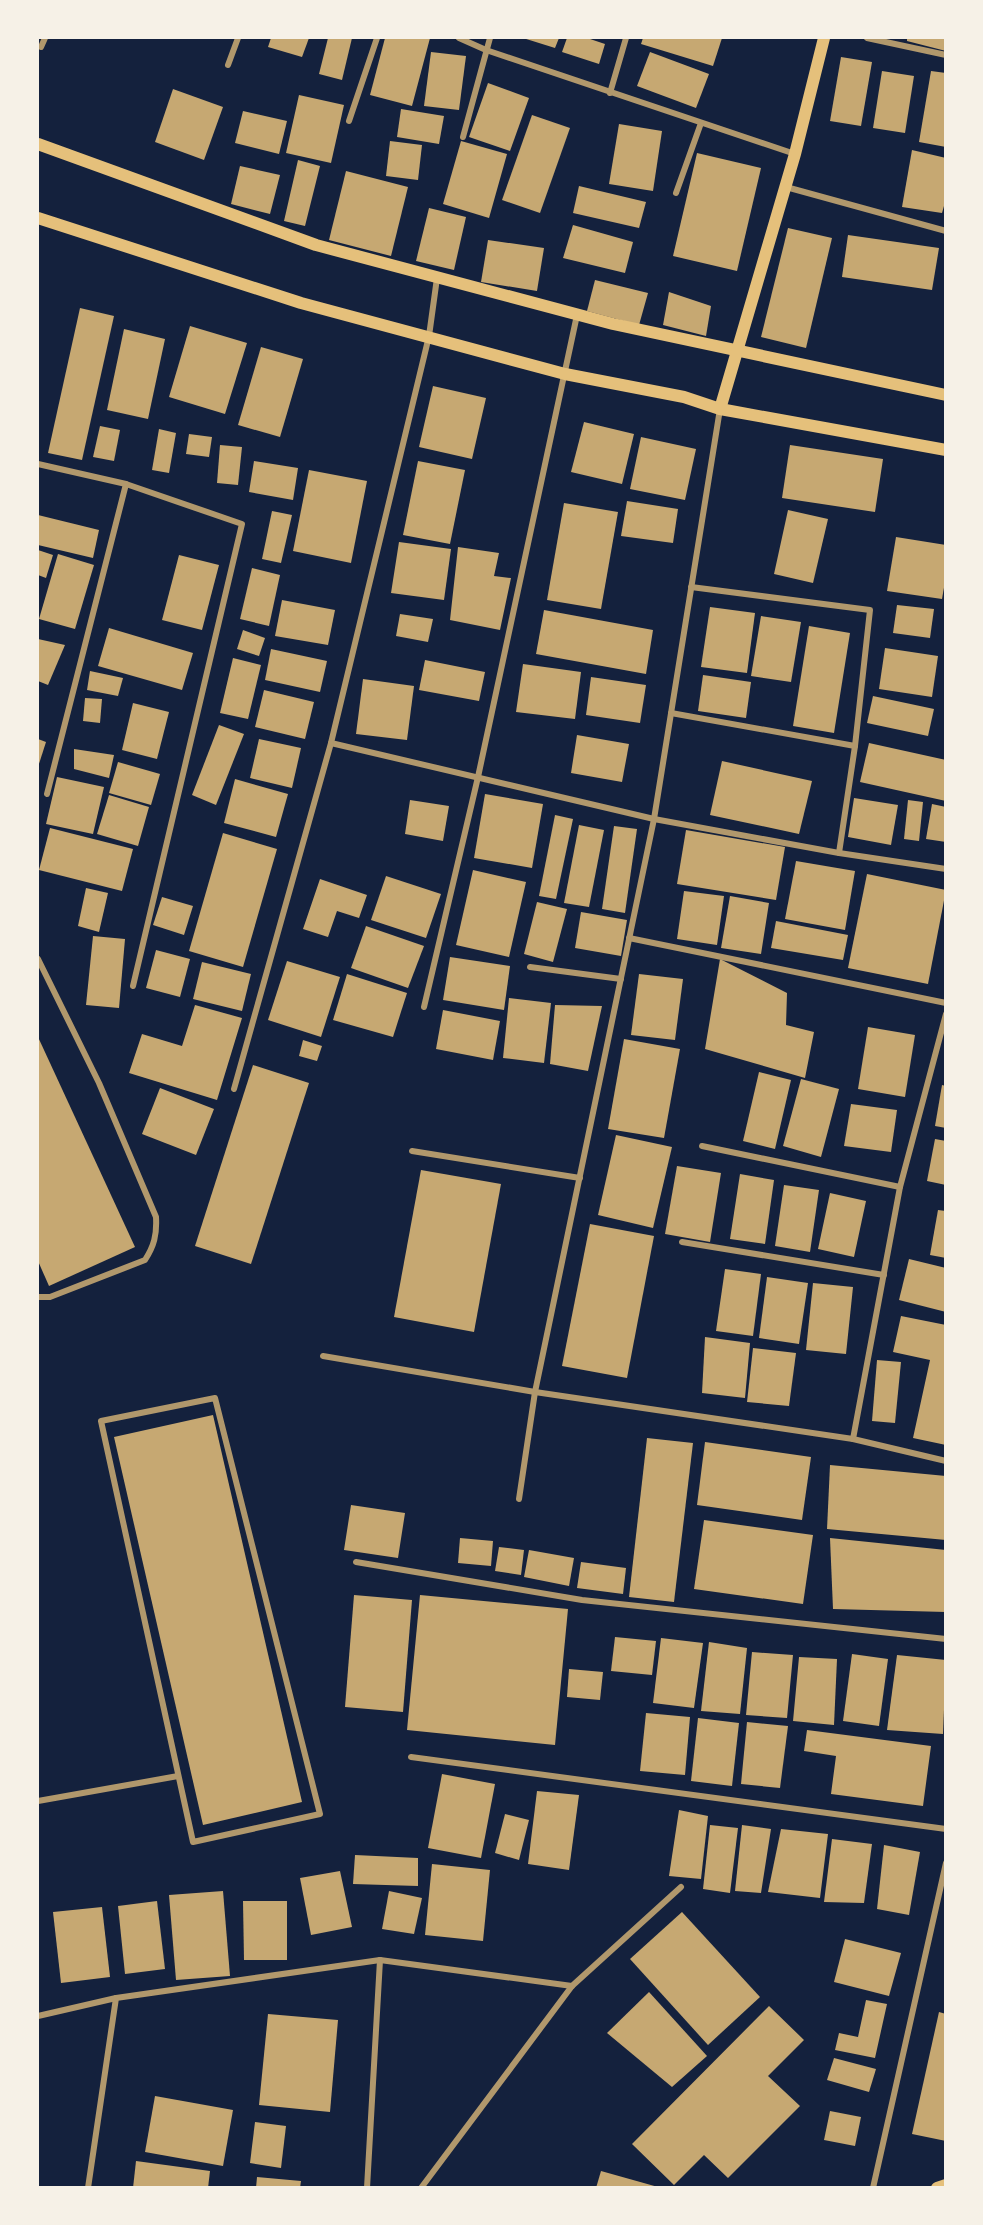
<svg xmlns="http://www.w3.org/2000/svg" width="983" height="2225" viewBox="0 0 983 2225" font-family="Rubik,sans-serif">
<rect width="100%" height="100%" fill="#14213d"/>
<g fill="#c6a872">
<polygon points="271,38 309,38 302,57 268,47"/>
<polygon points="328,38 352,38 342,80 319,74"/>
<polygon points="385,38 430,38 412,106 370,95"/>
<polygon points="523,38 559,38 555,48"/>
<polygon points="567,38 587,38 605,44 599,64 562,52"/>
<polygon points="643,38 722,38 713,66 641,44"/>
<polygon points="907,38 946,38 946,51 907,41"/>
<polygon points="431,52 466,56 459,110 424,106"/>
<polygon points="650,52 709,74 696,108 637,86"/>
<polygon points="841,57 872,62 861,126 830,121"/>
<polygon points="882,71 914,76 905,133 873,128"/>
<polygon points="931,71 946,73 946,147 919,142"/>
<polygon points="488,83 529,98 510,151 469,137"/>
<polygon points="173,89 223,107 204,160 155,142"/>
<polygon points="299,95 344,105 331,163 286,153"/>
<polygon points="401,109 444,116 439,144 397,137"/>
<polygon points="243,111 287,121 279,154 235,143"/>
<polygon points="532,115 570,128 540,213 502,200"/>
<polygon points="619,124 662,131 653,191 609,184"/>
<polygon points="390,141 422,145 418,180 386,176"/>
<polygon points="461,141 507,154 489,218 443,204"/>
<polygon points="912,150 946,158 946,199 942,213 902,207"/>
<polygon points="697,153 761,168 737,271 673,256"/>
<polygon points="298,160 320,166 305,226 284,221"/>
<polygon points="240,166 280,175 270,214 231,204"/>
<polygon points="346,171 408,187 391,256 329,240"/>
<polygon points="579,186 646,202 639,228 573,213"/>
<polygon points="429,208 466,217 454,270 416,261"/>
<polygon points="573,225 633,242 625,273 563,258"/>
<polygon points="788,228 832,238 806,348 761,337"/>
<polygon points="848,235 939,248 932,290 842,277"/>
<polygon points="488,240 544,248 537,291 481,282"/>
<polygon points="595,280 648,293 639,325 587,311"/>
<polygon points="669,292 711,306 706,336 663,325"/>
<polygon points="80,308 114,316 82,460 48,453"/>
<polygon points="190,326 247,343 225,414 169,397"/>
<polygon points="124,329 165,339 148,419 107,410"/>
<polygon points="261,347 303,359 280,437 238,425"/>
<polygon points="433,386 486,398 472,459 419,447"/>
<polygon points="584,422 634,434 622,484 571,472"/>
<polygon points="100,426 120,430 114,461 93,457"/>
<polygon points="159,429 176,433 169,473 152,470"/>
<polygon points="189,434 212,437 209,457 186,454"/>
<polygon points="641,437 696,449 685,500 630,489"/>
<polygon points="220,445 242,447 238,485 217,483"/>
<polygon points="790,445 883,459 875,512 782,498"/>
<polygon points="254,461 298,468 293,500 249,492"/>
<polygon points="418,461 465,470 450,544 403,535"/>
<polygon points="309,470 367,481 351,563 293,551"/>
<polygon points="627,501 678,509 673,543 621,536"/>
<polygon points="564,503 618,512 601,609 547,600"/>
<polygon points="788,510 828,519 813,583 774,574"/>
<polygon points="272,511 292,515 281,563 262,559"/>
<polygon points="38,515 99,530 93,558 38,545"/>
<polygon points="896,537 946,545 946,576 942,599 887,591"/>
<polygon points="399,542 451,549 444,600 391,593"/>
<polygon points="458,547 499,553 494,576 511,578 500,630 450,620"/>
<polygon points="38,550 53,555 46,578 38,575"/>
<polygon points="58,554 94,565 75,629 39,619"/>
<polygon points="179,555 219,565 202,630 162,620"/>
<polygon points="252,568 280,575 269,626 240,619"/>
<polygon points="282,600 335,610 328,645 275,636"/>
<polygon points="897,605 934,609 930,638 893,633"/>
<polygon points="710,607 755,613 747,673 701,667"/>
<polygon points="544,610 653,630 646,674 536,654"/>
<polygon points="400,614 433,619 428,642 396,636"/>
<polygon points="761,616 801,622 791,682 751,676"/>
<polygon points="809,626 850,633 834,733 793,726"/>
<polygon points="109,628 193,653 182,690 98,666"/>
<polygon points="243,630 265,638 259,656 237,649"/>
<polygon points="38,639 65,645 48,685 38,681"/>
<polygon points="885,648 938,656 932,697 879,689"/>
<polygon points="271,649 327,661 320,692 265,680"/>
<polygon points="233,658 261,665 248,719 220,713"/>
<polygon points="425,660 485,672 479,701 419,690"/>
<polygon points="523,664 581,672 575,719 516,712"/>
<polygon points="90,671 123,678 118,696 87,690"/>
<polygon points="703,675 751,682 746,718 698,711"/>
<polygon points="591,677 646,685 640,723 586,715"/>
<polygon points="363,679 414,686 407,740 356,734"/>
<polygon points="264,690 314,702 305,739 255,727"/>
<polygon points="873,696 934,709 928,736 867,723"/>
<polygon points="85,698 102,699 100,723 83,721"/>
<polygon points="133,703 169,712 157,759 122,750"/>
<polygon points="219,725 244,734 216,805 192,795"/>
<polygon points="577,735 629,744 622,782 571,773"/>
<polygon points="38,739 46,742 38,767"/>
<polygon points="259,739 301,748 292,788 250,778"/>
<polygon points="869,743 946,760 946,801 860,782"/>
<polygon points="74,749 114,755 109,778 74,769"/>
<polygon points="722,761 812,781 799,834 710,815"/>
<polygon points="118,762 160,774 151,805 109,793"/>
<polygon points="57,777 104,787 93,834 46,824"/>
<polygon points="235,779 288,794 276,837 224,823"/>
<polygon points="485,794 543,804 532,868 474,858"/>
<polygon points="109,795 149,807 138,846 97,834"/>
<polygon points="854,798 898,805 891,845 848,837"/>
<polygon points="410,800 449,806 443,841 405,834"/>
<polygon points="908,800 923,802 919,841 904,839"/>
<polygon points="932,804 946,807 946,842 926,839"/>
<polygon points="555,815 573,819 556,899 539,896"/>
<polygon points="579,825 604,830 589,907 564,903"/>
<polygon points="614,826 637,829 625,913 602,909"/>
<polygon points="50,828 133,849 122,891 39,870"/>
<polygon points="686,830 785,847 776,900 677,884"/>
<polygon points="223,833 277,849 243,967 189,951"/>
<polygon points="796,861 855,871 845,930 785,919"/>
<polygon points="473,870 526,882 509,957 456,945"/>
<polygon points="867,874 946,890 928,984 848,968"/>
<polygon points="386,876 441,894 426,938 371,920"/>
<polygon points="320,879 367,895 359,918 337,911 328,937 303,929"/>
<polygon points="86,888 108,893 99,932 78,926"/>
<polygon points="684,891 724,896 717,945 677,939"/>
<polygon points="730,896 769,903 761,954 721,948"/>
<polygon points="162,897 193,906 184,935 153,925"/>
<polygon points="537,902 567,909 553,962 524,954"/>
<polygon points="581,912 627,920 621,956 575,948"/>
<polygon points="776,921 848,935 843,960 771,948"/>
<polygon points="366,926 424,946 408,988 351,968"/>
<polygon points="93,936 125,939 119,1008 86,1005"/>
<polygon points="156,950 190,959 180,997 146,988"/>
<polygon points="450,957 510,966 504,1010 443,1000"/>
<polygon points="720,959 787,993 786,1025 814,1032 805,1078 705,1049"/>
<polygon points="287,961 340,977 321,1037 268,1020"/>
<polygon points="202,962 251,974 242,1011 193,999"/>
<polygon points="347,974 407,993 393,1037 333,1020"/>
<polygon points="639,974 683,979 675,1040 631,1035"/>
<polygon points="509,998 551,1003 544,1063 503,1058"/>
<polygon points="195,1005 242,1018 217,1100 129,1073 142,1034 182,1046"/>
<polygon points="555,1005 602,1006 588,1071 550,1064"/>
<polygon points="443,1010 500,1021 493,1060 436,1049"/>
<polygon points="868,1027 915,1035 905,1097 858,1089"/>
<polygon points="38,1037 135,1247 49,1286 38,1261"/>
<polygon points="624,1039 680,1049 664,1138 608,1129"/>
<polygon points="303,1040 322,1046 317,1061 299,1056"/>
<polygon points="253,1065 309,1083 251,1264 195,1246"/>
<polygon points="759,1072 791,1080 775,1149 743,1141"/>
<polygon points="801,1079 839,1089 821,1157 783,1146"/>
<polygon points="942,1085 946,1086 946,1128 935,1126"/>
<polygon points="160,1088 214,1109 196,1155 142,1134"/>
<polygon points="851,1104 897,1110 891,1152 844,1146"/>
<polygon points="616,1135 672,1147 653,1228 598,1215"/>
<polygon points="935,1139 946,1141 946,1185 927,1181"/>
<polygon points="677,1166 721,1173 710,1242 665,1234"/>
<polygon points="421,1170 501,1184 474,1332 394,1317"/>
<polygon points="740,1174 774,1180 765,1244 730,1239"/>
<polygon points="784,1185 819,1190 810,1252 775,1246"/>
<polygon points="830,1193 866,1201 854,1257 818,1249"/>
<polygon points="938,1210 946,1211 946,1258 930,1255"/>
<polygon points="590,1224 654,1236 627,1378 562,1366"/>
<polygon points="909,1259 946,1268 946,1312 899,1300"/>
<polygon points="725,1269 761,1274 753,1336 716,1331"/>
<polygon points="767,1277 808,1283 799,1344 759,1338"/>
<polygon points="813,1283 853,1287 846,1354 806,1350"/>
<polygon points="901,1316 946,1325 946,1445 913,1438 930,1360 893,1352"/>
<polygon points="705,1337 750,1343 745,1398 702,1393"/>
<polygon points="753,1348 796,1353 789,1406 747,1402"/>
<polygon points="877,1360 901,1362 895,1423 872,1421"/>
<polygon points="213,1415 302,1802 203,1825 114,1437"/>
<polygon points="647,1438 693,1443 674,1602 629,1597"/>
<polygon points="705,1442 811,1457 802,1520 697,1505"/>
<polygon points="830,1465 946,1476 946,1540 827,1529"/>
<polygon points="351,1505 405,1513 398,1558 344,1550"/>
<polygon points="704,1520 813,1535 803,1604 694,1589"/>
<polygon points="460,1538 493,1541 491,1566 458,1563"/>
<polygon points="830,1538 946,1550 946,1612 833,1609"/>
<polygon points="499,1547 524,1550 521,1575 495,1571"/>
<polygon points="529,1550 574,1558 569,1586 524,1577"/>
<polygon points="581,1562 626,1568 623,1594 577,1588"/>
<polygon points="354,1595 412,1600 403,1712 345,1707"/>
<polygon points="420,1595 568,1609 555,1745 407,1730"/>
<polygon points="615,1637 656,1641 652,1675 611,1671"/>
<polygon points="661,1638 703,1643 694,1708 653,1703"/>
<polygon points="709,1642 747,1648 740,1714 701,1711"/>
<polygon points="752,1652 793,1655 787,1718 746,1715"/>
<polygon points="852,1654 888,1659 879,1726 843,1721"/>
<polygon points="897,1655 946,1660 943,1734 887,1730"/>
<polygon points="799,1657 837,1659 834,1725 793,1721"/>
<polygon points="569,1669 603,1672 600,1700 567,1697"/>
<polygon points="646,1713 690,1717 685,1775 640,1771"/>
<polygon points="698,1718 739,1723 732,1786 691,1781"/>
<polygon points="747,1722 788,1726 780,1788 741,1784"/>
<polygon points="807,1730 931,1746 923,1806 831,1794 836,1756 804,1751"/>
<polygon points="442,1774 495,1784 481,1858 428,1848"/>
<polygon points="537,1791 579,1795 569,1870 528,1864"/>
<polygon points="679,1810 708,1816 701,1879 669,1876"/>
<polygon points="505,1814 529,1820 519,1860 495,1853"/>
<polygon points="710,1825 738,1828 730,1893 703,1889"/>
<polygon points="742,1825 771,1829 761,1893 735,1891"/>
<polygon points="781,1829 828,1834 820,1898 768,1892"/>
<polygon points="832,1839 872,1844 864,1903 824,1902"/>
<polygon points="884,1845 920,1852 909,1915 877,1909"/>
<polygon points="355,1855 418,1858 418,1886 353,1884"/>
<polygon points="432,1864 490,1870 483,1941 425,1935"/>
<polygon points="340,1871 352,1927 311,1935 300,1878"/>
<polygon points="223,1891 230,1976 176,1980 169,1895"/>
<polygon points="389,1891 422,1898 414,1934 382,1929"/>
<polygon points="157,1901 165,1969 125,1974 118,1906"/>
<polygon points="243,1901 287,1901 287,1960 244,1960"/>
<polygon points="102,1907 110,1977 61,1983 53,1912"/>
<polygon points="682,1912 760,1997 708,2045 630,1959"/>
<polygon points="845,1939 901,1953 889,1996 834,1982"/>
<polygon points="649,1992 707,2056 672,2087 607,2033"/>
<polygon points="866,2000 887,2004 875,2058 835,2050 839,2033 858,2037"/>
<polygon points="769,2006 804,2040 768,2076 800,2106 728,2178 704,2155 674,2185 632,2144"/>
<polygon points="939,2012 946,2014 946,2141 912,2134"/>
<polygon points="268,2014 338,2020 330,2112 259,2105"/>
<polygon points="834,2058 876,2069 869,2092 827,2080"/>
<polygon points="155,2096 233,2110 223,2166 145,2152"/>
<polygon points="830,2111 861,2117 855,2146 824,2140"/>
<polygon points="255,2122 286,2126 281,2168 250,2163"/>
<polygon points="136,2161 210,2171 208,2188 133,2188"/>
<polygon points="601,2171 658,2187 658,2188 596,2188"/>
<polygon points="257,2177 301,2181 300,2188 256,2188"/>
</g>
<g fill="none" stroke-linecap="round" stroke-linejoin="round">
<g stroke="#b1986c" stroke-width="6">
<polyline points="459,38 486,50 795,154"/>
<polyline points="867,38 946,55"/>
<polyline points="41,47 45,38"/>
<polyline points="228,65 238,38"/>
<polyline points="610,93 626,38"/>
<polyline points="349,121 377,38"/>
<polyline points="463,137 490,38"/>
<polyline points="786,187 946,231"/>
<polyline points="676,193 701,123"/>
<polyline points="437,278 429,336 331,743 654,819 839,853 946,869"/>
<polyline points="38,464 126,484 242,524 133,986"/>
<polyline points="691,587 870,610 855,746 839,853"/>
<polyline points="671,713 855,746"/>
<polyline points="47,794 126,484"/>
<polyline points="629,938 946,1003"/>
<path d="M38,959l61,124 57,134c1,18 -2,29 -11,43l-95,37h-12"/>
<polyline points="530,967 621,979"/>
<polyline points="424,1007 478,777 577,315"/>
<polyline points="946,1014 900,1187 853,1439 946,1461"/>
<polyline points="234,1089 331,743"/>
<polyline points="702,1146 900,1187"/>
<polyline points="412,1151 580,1178"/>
<polyline points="682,1242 884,1275"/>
<polyline points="323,1356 535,1392 853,1439"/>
<polygon points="215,1398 320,1814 193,1842 101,1421"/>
<polyline points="519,1499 535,1392 654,819 720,409"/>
<polyline points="356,1562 582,1600 946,1639"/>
<polyline points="411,1757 946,1829"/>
<polyline points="38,1801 178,1776"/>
<polyline points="38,2016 116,1998"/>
<polyline points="88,2188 116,1998 380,1960 572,1986"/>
<polyline points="367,2188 380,1960"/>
<polyline points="421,2188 572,1986 681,1887"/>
<polyline points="873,2188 946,1863"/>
</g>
<g stroke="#e5c07b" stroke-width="12">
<polyline points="38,144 316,245 613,324 946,395"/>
<polyline points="38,218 301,303 565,374 684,397 720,409 946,450"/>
<polyline points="720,409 795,154 824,38"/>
<polyline points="937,2188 946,2185"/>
</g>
</g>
<rect width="983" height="2225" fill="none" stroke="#f6f1e7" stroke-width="78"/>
</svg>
